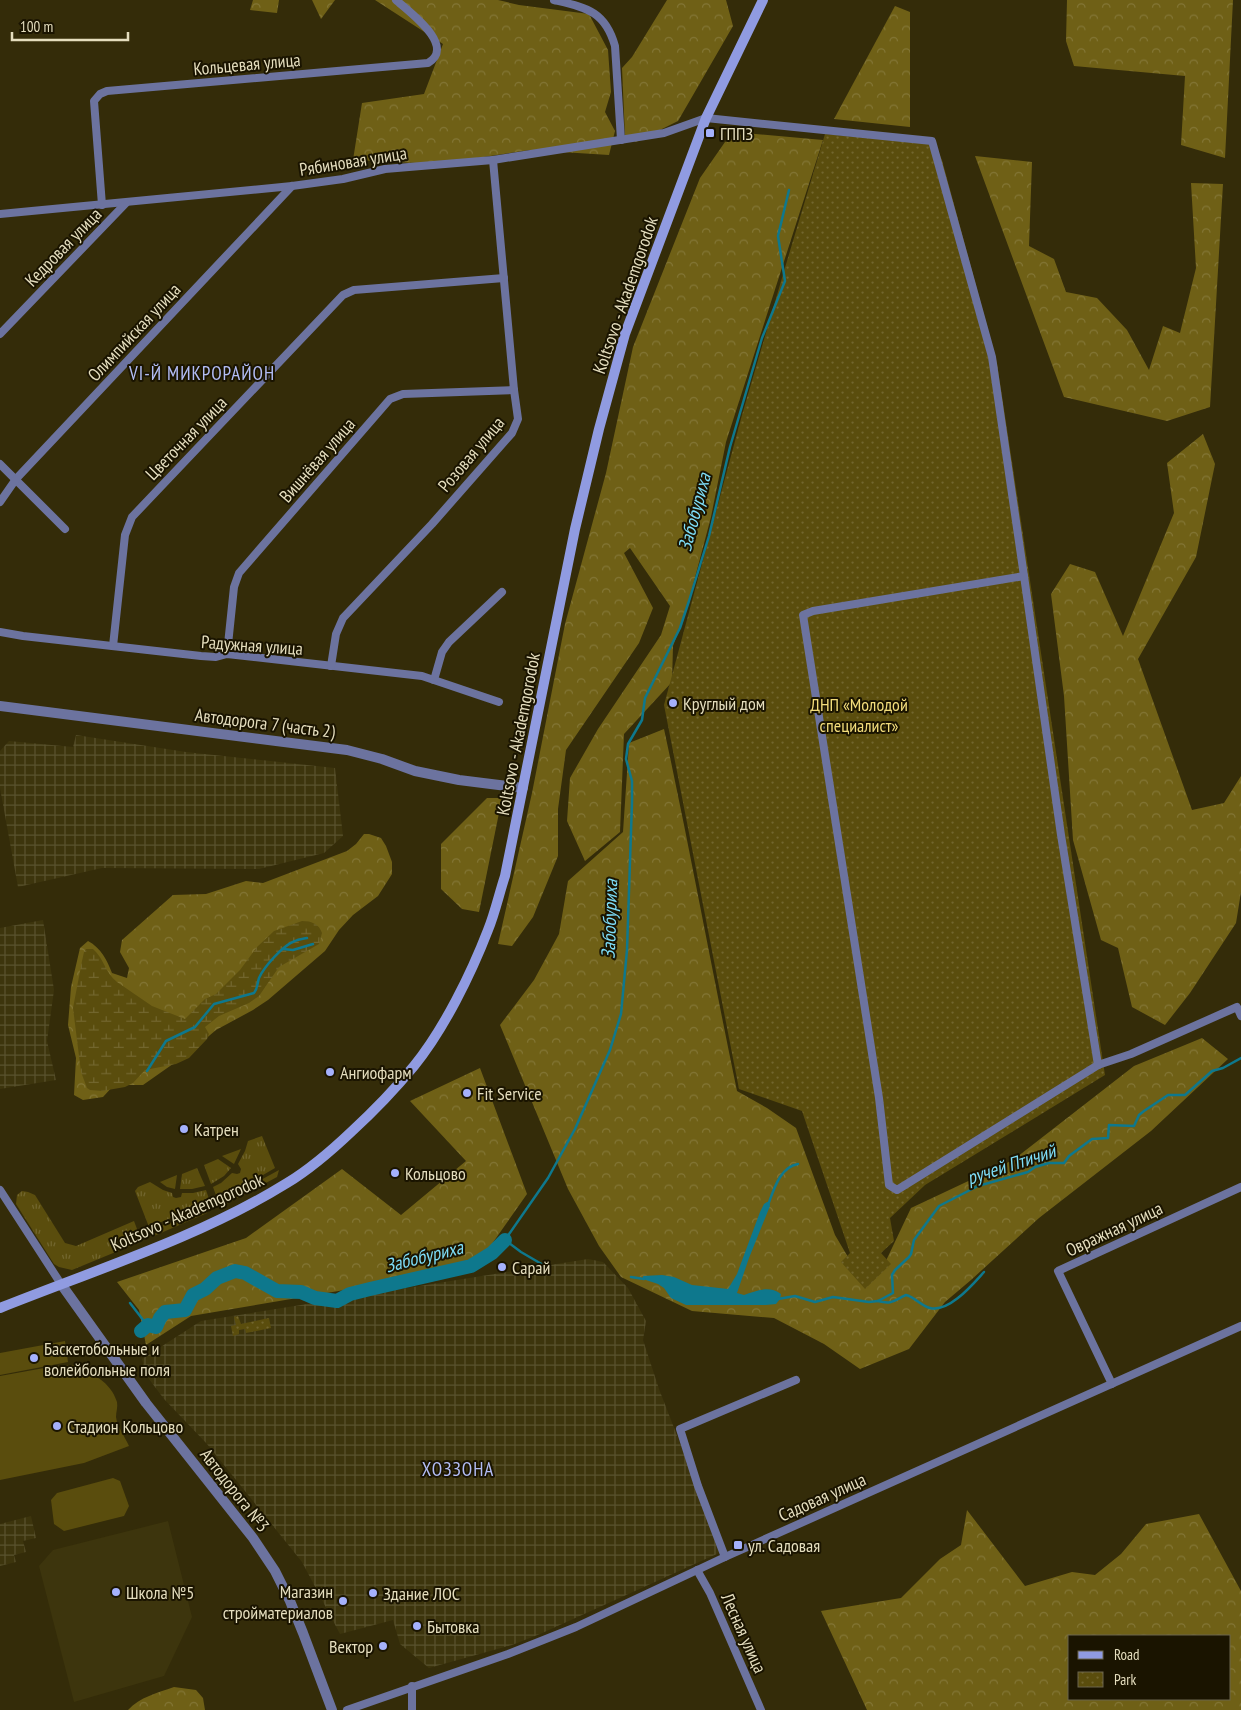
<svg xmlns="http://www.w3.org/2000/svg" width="1241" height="1710" viewBox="0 0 1241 1710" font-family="'PT Sans Narrow',sans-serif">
<defs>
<pattern id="industrial-grid" width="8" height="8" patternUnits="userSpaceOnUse" patternTransform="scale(1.25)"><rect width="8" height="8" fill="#3d350d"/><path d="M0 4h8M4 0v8" fill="none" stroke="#59522e"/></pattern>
<pattern id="grass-tufts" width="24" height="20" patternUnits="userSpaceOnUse" patternTransform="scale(1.25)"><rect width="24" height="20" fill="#5a4d0d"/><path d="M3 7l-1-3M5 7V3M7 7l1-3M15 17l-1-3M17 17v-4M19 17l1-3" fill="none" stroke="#72662e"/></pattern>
<pattern id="forest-crowns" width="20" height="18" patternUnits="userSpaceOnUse" patternTransform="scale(1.25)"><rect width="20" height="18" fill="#6f6016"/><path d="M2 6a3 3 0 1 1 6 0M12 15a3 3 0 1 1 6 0" fill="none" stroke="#837636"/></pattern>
<pattern id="wetland-marsh" width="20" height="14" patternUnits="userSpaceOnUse" patternTransform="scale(1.25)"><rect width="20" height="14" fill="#5a4d0d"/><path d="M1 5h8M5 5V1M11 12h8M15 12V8" fill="none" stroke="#72662e"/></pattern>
<pattern id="park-dots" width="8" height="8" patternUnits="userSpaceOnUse" patternTransform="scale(1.25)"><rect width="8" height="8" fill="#5a4d0d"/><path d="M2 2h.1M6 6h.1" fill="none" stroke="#72662e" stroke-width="1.8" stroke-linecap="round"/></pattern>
</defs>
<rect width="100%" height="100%" fill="#342c09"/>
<polygon fill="#3d350d" points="168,1521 192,1617 164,1676 74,1702 39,1566 53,1550"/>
<g fill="url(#industrial-grid)">
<polygon points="76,735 186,752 335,768 343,836 324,853 259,869 102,868 18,887 0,788 0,751 9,741 73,747"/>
<polygon points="43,920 54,990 47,1041 56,1080 0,1089 0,928"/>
<polygon points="588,1259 603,1262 628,1288 646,1321 643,1340 659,1389 683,1451 719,1553 540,1634 512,1645 429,1668 400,1644 393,1620 340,1634 302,1562 207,1444 164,1399 146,1375 142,1359 201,1321"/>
<polygon points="31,1516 36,1538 23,1541 26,1552 14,1555 16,1562 0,1566 0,1524"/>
</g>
<g fill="url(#grass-tufts)">
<polygon points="262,1136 275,1168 239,1189 217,1198 213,1187 221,1183 232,1173 237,1174 240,1173 241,1169 238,1164 245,1151 248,1141"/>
<polygon points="241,1149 234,1164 222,1156"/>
<polygon points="218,1159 231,1168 224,1176 211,1184 204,1165"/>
<polygon points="197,1168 205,1186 192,1189 180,1189 182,1174"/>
<polygon points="279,1170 277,1177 226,1204 224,1200"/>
<polygon points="177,1175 175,1189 167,1187 160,1182"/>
<polygon points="150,1182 163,1190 172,1193 173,1197 176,1198 181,1197 182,1193 193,1193 206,1190 210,1202 149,1227 135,1191 138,1187"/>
<polygon points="22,1191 28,1192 35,1195 65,1243 76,1246 134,1221 140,1237 135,1244 72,1270 59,1267 54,1264 16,1204 17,1195"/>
<polygon points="204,1208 207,1213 154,1236 147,1232"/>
</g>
<g fill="url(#forest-crowns)" fill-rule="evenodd">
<polygon points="253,0 279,0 277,13 250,10"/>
<polygon points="312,0 335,0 321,19"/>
<polygon points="375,0 498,0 519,5 589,14 608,50 611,92 605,112 615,131 609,155 530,150 437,164 353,160 362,103 424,94 443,44"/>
<polygon points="667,0 726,0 733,26 678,121 636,142 625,136 622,68 632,57"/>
<polygon points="1067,0 1233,0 1225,158 1181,145 1185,76 1074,66 1066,41"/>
<polygon points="895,6 910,12 910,127 834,119"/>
<polygon points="744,133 823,140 726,442 711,517 688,604 673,646 672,682 624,734 620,832 585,861 567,821 570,778 598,729 661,635 670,606 630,548 624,553 653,608 639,643 566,750 558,809 558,856 533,917 512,946 498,944 532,793 565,624 606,473 633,347 700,178 725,142"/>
<polygon points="975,156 1032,162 1029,246 1054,259 1066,292 1097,298 1127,330 1149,370 1163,326 1180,333 1196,268 1191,183 1223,184 1210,407 1167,421 1064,397"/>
<polygon points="1203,434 1215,464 1196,557 1138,659 1192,810 1224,803 1241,776 1241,892 1236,923 1190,993 1165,1025 1132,1007 1118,948 1101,940 1073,840 1064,696 1051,594 1070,564 1095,572 1123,636 1174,513 1167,463"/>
<path d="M664,729c26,120 48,242 73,362l30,17 29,20 39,107 23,39 25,-7 28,-59 102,-48 121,-94 68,-28 26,21 -77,72 -112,87 -68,62 -26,22 -36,47 -49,20 -36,-25 -50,-26 -82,-7 -71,-34 -22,-31 -31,-57 -68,-164 34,-45 25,-46 9,-53 55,-49 6,-89z"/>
<polygon points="487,798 502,798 479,912 462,909 441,889 441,844"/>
<path d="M364,834h5l12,4 5,8 6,16v12l-14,22 -25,19 -14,15 -14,21 -57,49 -15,10 -37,20 -26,22 -47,33h-29l-11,12 -20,3 -9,-5 2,-37 -8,-33 3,-38 9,-39 8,-7c13,7 19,19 24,32l15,5 2,-10 -9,-16 2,-12 51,-45 33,-1 40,-13 17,2 84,-32 9,-7z"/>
<polygon points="480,1068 527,1194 475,1268 191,1316 146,1345 139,1310 117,1282 246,1238 342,1169 401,1215 466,1161 410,1101"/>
<path d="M967,1510l58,76 47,-14 23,3 26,-21 25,-30 53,-10 42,77v119h-374l-46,-99 80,-13 39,-39 21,-14zM1070,1636h160v63h-160z"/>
<path d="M174,1687l22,3 7,8 2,12h-77c12,-13 29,-17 46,-23z"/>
</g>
<path fill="url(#wetland-marsh)" d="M302,921c10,0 17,3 20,12l-3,11 -40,23 -20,29 -10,7 -30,13 -14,11 4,7 -2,5 -18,19 -13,6 -31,6 -12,13 -8,4 -23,4 -12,-1 -3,-2 -6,-16 -8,-64 9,-47 2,-9 2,-3h7c11,9 12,24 24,33l35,24 33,13 20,-20 11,-5 24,-24 17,-23 17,-16z"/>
<g fill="url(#park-dots)">
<polygon points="825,134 935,144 942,160 997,363 1105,1075 925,1185 890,1218 894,1241 881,1253 891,1264 865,1289 841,1262 850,1253 802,1111 739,1089 664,705 742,415 784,271"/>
<polygon points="238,1316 241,1324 269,1318 271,1328 246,1333 245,1329 239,1330 239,1334 233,1336 231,1326 236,1325 234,1317"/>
</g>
<g fill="#5a4d0d">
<polygon points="65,1341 68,1362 0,1375 0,1353"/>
<path d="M74,1365c18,8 37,17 43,37 1,5 -1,10 -1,15 1,9 9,20 13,29l-45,17 -84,17v-104l55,-10z"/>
<polygon points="113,1478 120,1481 129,1506 124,1516 64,1531 54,1524 51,1500 57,1493"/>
</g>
<path fill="#0e788d" d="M767,1202h2l1,4 -21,52 -12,35 7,2c12,-4 25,-10 37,-1l-1,5 -4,5 -10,1h-80l-15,-7 -7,-10 -6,-4 -15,-5v-3l19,-1 12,2 18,8 36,4 9,-15 23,-62 4,-8z"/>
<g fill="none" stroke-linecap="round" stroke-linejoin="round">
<g stroke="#0e788d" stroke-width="2.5">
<polyline points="283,949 293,950 313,944"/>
<path d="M147,1071l19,-30 29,-14 19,-23 40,-11c4,-5 3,-9 5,-15 5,-11 24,-33 36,-37 4,-2 8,-2 12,-3"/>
<path d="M768,1205c6,-16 12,-38 30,-41"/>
<polyline points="545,1266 521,1252 505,1240 548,1178 575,1129 610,1050 621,1014 627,950 632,802 632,781 626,759 628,744 642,720 645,698 680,628 689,601 709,536 730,447 762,338 785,281 778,236 789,190"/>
<polyline points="631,1277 644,1279"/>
<polyline points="778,1299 795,1296 815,1302 833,1297 869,1302 878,1301 893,1293 892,1275 895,1270 909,1257 911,1254 914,1240 939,1206 978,1186 1028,1172 1035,1167 1049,1163 1064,1163 1069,1156 1092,1139 1108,1138 1109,1125 1134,1126 1139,1115 1144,1111 1168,1095 1185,1095 1212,1071 1223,1068 1241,1058"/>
<path d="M878,1301c15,4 16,-1 28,-6 9,2 15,11 24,13 19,5 43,-24 54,-36"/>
<polyline points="130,1303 147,1325"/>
</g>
<polyline stroke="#0e788d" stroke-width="14" points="141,1331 148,1325 156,1327 160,1318 165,1312 185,1310 193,1295 205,1289 217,1278 235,1271 245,1273 277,1291 301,1292 315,1298 337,1301 350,1294 370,1289 471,1266 492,1253 505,1240"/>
<g stroke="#6c739f" stroke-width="8">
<path d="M554,0c33,8 51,11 61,46l6,94"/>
<path d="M102,205l-8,-104 6,-7 7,-3 321,-28c29,-17 -20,-52 -32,-63"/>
<polyline points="0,214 292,186 343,179 385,169 493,160 664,133 706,118 932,141 992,357 1024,576 813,611 803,615 879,1098 889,1185 897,1190 1098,1065 1131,1054 1237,1007 1241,1016"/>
<polyline points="0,334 126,203"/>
<polyline points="0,464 65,529"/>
<polyline points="0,502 16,479 292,186"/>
<polyline points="1024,576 1061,835 1098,1065"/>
<polyline points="0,632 23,636 201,656 216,657 227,654 422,676 499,702"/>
<polyline points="113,646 125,535 132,517 343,295 354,290 504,278"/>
<polyline points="227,654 234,587 239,573 390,399 403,394 514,390"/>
<polyline points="331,666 336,634 343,618 432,524 512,433 518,419 514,390 493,160"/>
<polyline points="434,680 442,652 449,642 502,592"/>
<polyline points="0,1190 61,1284"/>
<polyline points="1112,1384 1058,1271 1241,1187"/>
<polyline points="725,1557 698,1486 680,1429 796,1380"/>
<polyline points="697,1570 710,1593 761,1710"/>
<polyline points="347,1710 508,1654 576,1627 725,1557 1241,1326"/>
<polyline points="412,1710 412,1686"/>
</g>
<g stroke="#6c739f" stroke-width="10">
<polyline points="0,706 347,750 382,759 415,771 459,780 523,788"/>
<polyline points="61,1284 146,1403 253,1538 275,1571 290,1601 303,1633 332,1710"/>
</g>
<path stroke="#909be1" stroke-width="10" d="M0,1308c95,-38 200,-71 287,-125 23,-14 45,-33 65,-52 22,-20 43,-42 62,-65 30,-37 57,-92 74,-136 7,-17 11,-36 17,-54l70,-347 24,-100 26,-95 81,-216 57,-118"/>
</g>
<g fill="#a5b1fc" stroke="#1a1400" stroke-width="2">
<rect x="705" y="128" width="10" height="10" rx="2.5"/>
<circle cx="673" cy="703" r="5"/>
<circle cx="330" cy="1072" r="5"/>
<circle cx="467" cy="1093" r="5"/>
<circle cx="184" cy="1129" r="5"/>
<circle cx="395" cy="1173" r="5"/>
<circle cx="502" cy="1267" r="5"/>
<circle cx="34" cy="1358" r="5"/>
<circle cx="57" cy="1426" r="5"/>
<rect x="733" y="1540" width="10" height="10" rx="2.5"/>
<circle cx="116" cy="1592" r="5"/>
<circle cx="373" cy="1593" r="5"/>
<circle cx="343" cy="1601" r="5"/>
<circle cx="417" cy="1626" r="5"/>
<circle cx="383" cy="1646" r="5"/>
</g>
<g text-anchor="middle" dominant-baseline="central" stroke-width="4" stroke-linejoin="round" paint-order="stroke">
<g font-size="18" fill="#e5debe" stroke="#1a1400">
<text transform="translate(247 64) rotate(-5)">Кольцевая улица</text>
<text transform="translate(353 161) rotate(-9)">Рябиновая улица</text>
<text transform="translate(63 247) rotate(-46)">Кедровая улица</text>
<text transform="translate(625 295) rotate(-71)">Koltsovo - Akademgorodok</text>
<text transform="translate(134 332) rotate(-47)">Олимпийская улица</text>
<text transform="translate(186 438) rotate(-46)">Цветочная улица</text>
<text transform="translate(471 454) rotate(-50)">Розовая улица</text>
<text transform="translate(317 460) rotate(-49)">Вишнёвая улица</text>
<text transform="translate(252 645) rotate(4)">Радужная улица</text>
<text transform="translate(265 723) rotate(7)">Автодорога 7 (часть 2)</text>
<text transform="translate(518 734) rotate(-79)">Koltsovo - Akademgorodok</text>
<text transform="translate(187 1212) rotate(-24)">Koltsovo - Akademgorodok</text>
<text transform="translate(1114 1229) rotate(-25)">Овражная улица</text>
<text transform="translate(235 1490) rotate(52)">Автодорога №3</text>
<text transform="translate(822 1497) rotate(-24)">Садовая улица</text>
<text transform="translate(744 1633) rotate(66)">Лесная улица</text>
</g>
<g font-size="18" fill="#e5debe" stroke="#1a1400" text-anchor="start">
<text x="720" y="133">ГППЗ</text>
<text x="683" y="703">Круглый дом</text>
<text x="340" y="1072">Ангиофарм</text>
<text x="477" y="1093">Fit Service</text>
<text x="194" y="1129">Катрен</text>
<text x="405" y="1173">Кольцово</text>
<text x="512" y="1267">Сарай</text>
<text x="44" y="1348">Баскетобольные и<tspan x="44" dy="21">волейбольные поля</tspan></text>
<text x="67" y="1426">Стадион Кольцово</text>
<text x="748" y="1545">ул. Садовая</text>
<text x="333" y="1591" text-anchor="end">Магазин<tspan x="333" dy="21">стройматериалов</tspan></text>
<text x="126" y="1592">Школа №5</text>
<text x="383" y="1593">Здание ЛОС</text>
<text x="427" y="1626">Бытовка</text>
<text x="373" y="1646" text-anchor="end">Вектор</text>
</g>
<g font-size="18" fill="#f3dd7b" stroke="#1a1400">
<text x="859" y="704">ДНП «Молодой<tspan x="859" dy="21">специалист»</tspan></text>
</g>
<g font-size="19" letter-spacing="1" fill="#b2bcf4" stroke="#1a1400">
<text x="202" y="373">VI-Й МИКРОРАЙОН</text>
<text x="458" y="1469">ХОЗЗОНА</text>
</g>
<g font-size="19" font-style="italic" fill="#7eddf7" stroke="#1a1400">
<text transform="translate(694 512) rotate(-75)">Забобуриха</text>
<text transform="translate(609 919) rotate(-88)">Забобуриха</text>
<text transform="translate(1011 1164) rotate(-18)">ручей Птичий</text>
<text transform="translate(424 1256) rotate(-14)">Забобуриха</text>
</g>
</g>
<rect x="1068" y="1635" width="162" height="65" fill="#1a1400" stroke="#6b654c"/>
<rect x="1078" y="1651" width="25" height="8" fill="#909be1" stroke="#6b654c"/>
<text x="1114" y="1660" font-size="15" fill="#e5debe">Road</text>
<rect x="1078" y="1672" width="25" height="15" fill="url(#park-dots)" stroke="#6b654c"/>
<text x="1114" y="1685" font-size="15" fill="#e5debe">Park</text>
<path d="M12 32v8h116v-8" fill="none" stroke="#e5debe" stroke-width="2.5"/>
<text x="20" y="32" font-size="15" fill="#e5debe" stroke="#1a1400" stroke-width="4" paint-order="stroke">100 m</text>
</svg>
